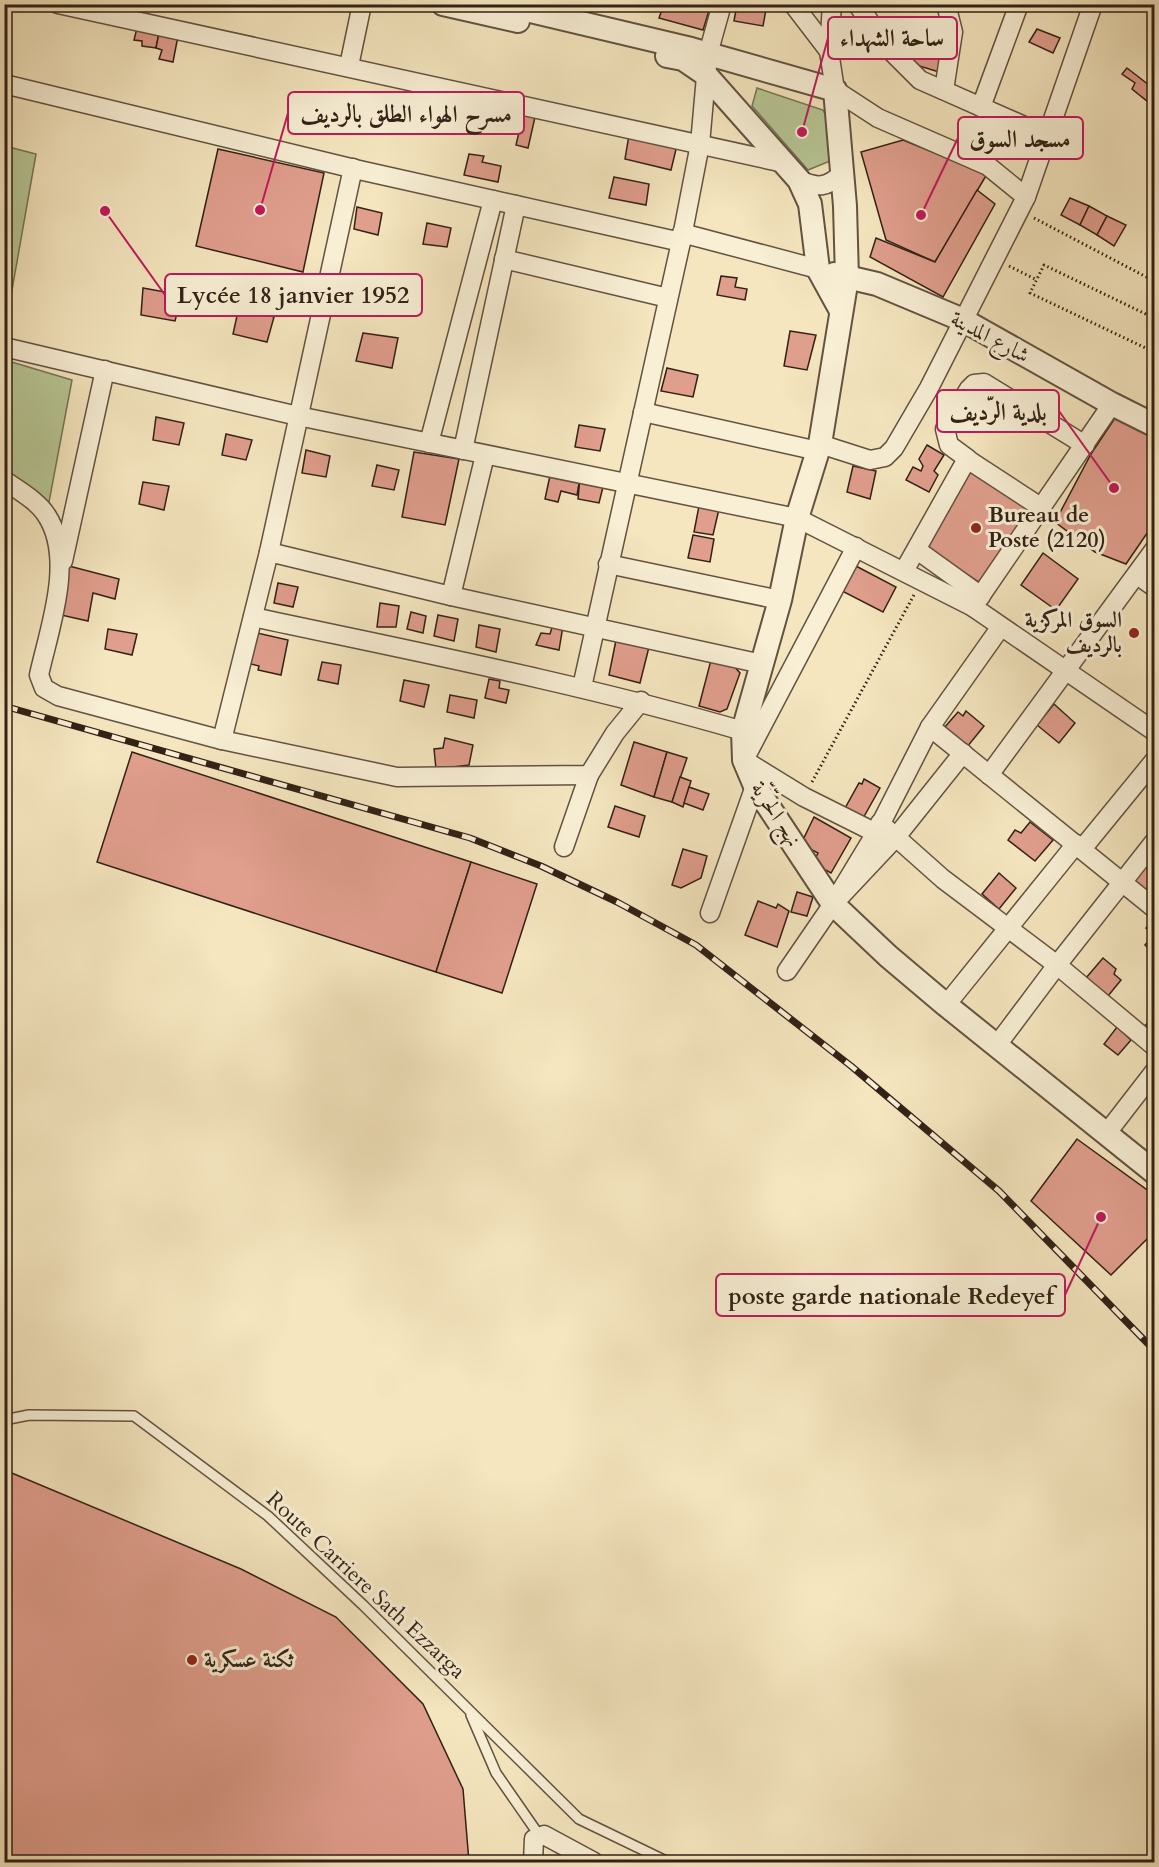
<svg xmlns="http://www.w3.org/2000/svg" width="1159" height="1867" viewBox="0 0 1159 1867" font-family="Cardo,Amiri,serif">
<rect width="100%" height="100%" fill="#f5e6bf"/>
<filter id="stains"><feTurbulence type="fractalNoise" baseFrequency=".00333" numOctaves="4"/><feColorMatrix values="0 0 0 0 .2 0 0 0 0 .09 0 0 0 0 .02 0 0 0 .5 -.17"/></filter>
<radialGradient id="worn" r=".72"><stop offset=".6" stop-color="#630" stop-opacity="0"/><stop offset="1" stop-color="#630" stop-opacity=".3"/></radialGradient>
<g fill="#b7c695" stroke="#747456" stroke-width="1.5">
<polygon points="757,88 823,110 829,122 830,161 808,170 752,106"/>
<polygon points="5,146 36,154 6,324 4,324"/>
<polygon points="5,360 72,380 49,502 5,469"/>
</g>
<g fill="#e09e8d" stroke="#322116" stroke-width="1.5">
<polygon points="664,4 711,4 703,30 659,18"/>
<polygon points="737,4 767,4 763,26 734,21"/>
<polygon points="137,28 159,33 156,48 142,46 142,41 134,40"/>
<polygon points="1037,29 1060,38 1053,53 1029,42"/>
<polygon points="904,30 940,32 939,72 903,61"/>
<polygon points="159,33 178,36 173,62 159,59 162,50 156,48"/>
<polygon points="1127,68 1154,89 1147,101 1132,89 1135,83 1122,74"/>
<polygon points="500,109 535,117 528,148 516,145 519,132 496,126"/>
<polygon points="629,135 677,145 671,170 625,159"/>
<polygon points="903,140 987,174 935,262 886,240 861,152"/>
<polygon points="218,149 324,173 303,272 196,246"/>
<polygon points="469,154 484,156 482,162 501,166 498,182 464,175"/>
<polygon points="614,177 649,184 646,205 609,198"/>
<polygon points="977,190 995,204 943,297 870,257 876,238 935,262"/>
<polygon points="1070,198 1089,206 1080,225 1061,215"/>
<polygon points="1089,206 1107,216 1097,235 1080,225"/>
<polygon points="357,207 382,213 378,235 354,229"/>
<polygon points="1107,216 1126,225 1114,246 1097,235"/>
<polygon points="427,223 451,228 447,247 423,244"/>
<polygon points="721,276 737,278 735,287 747,289 745,300 717,295"/>
<polygon points="143,288 182,295 175,321 141,315"/>
<polygon points="239,307 274,317 267,342 233,334"/>
<polygon points="790,331 816,335 807,370 784,366"/>
<polygon points="363,333 398,338 392,368 356,361"/>
<polygon points="667,368 698,375 693,397 661,391"/>
<polygon points="1117,415 1154,436 1154,523 1126,564 1095,552 1055,522 1091,454"/>
<polygon points="156,417 184,423 179,445 153,440"/>
<polygon points="579,425 605,429 600,451 575,447"/>
<polygon points="226,434 252,440 246,460 222,455"/>
<polygon points="927,445 944,455 934,471 938,475 929,492 906,480 913,467 921,471 923,466 919,459"/>
<polygon points="306,450 330,456 326,477 302,473"/>
<polygon points="414,452 459,459 445,525 402,517"/>
<polygon points="377,465 399,470 394,490 372,486"/>
<polygon points="853,466 876,471 870,499 847,492"/>
<polygon points="970,468 1029,510 983,585 923,546"/>
<polygon points="551,471 580,477 577,495 561,491 558,502 545,499"/>
<polygon points="580,477 604,483 599,503 578,499"/>
<polygon points="143,482 169,486 164,510 139,504"/>
<polygon points="699,506 719,509 713,535 694,532"/>
<polygon points="693,535 714,539 710,562 688,558"/>
<polygon points="1043,553 1078,579 1056,610 1021,585"/>
<polygon points="854,565 896,587 883,612 842,591"/>
<polygon points="69,566 119,579 115,599 93,593 88,621 61,615"/>
<polygon points="278,583 298,587 293,607 274,603"/>
<polygon points="380,603 399,606 396,627 377,627"/>
<polygon points="411,612 426,616 423,633 407,629"/>
<polygon points="438,615 458,619 454,641 434,636"/>
<polygon points="553,624 563,626 559,650 536,645 541,633 550,634"/>
<polygon points="479,625 500,629 496,652 476,647"/>
<polygon points="108,629 137,634 132,655 105,649"/>
<polygon points="253,632 288,640 281,675 258,670 259,666 247,663"/>
<polygon points="616,640 649,647 640,683 609,675"/>
<polygon points="711,660 732,664 740,673 727,709 720,712 699,706"/>
<polygon points="322,662 341,665 338,684 318,680"/>
<polygon points="489,679 500,681 499,688 509,690 506,703 485,698"/>
<polygon points="404,680 429,685 424,707 400,701"/>
<polygon points="450,695 477,700 474,718 447,712"/>
<polygon points="1054,704 1075,723 1059,743 1037,725"/>
<polygon points="966,711 984,726 967,747 944,728 958,712 963,716"/>
<polygon points="445,738 473,745 469,765 436,769 434,749 443,748"/>
<polygon points="634,742 667,752 654,797 621,785"/>
<polygon points="132,752 471,862 436,972 97,862"/>
<polygon points="667,752 687,758 672,802 654,797"/>
<polygon points="680,777 691,781 683,807 672,802"/>
<polygon points="864,779 880,788 862,820 844,810 859,783 862,784"/>
<polygon points="689,787 709,794 703,810 684,803"/>
<polygon points="615,806 645,816 639,837 608,827"/>
<polygon points="814,817 851,838 831,873 813,863 818,853 801,844"/>
<polygon points="1030,822 1053,840 1035,861 1008,840 1015,830 1021,833"/>
<polygon points="683,849 707,856 701,878 681,888 672,885"/>
<polygon points="1154,850 1154,906 1126,883"/>
<polygon points="471,862 537,884 502,993 436,972"/>
<polygon points="999,873 1016,888 999,909 982,894"/>
<polygon points="797,892 813,897 807,916 791,912"/>
<polygon points="758,901 776,908 778,904 789,911 777,947 745,935"/>
<polygon points="1153,919 1154,919 1154,954 1145,945 1154,934 1146,928"/>
<polygon points="1103,958 1116,969 1114,974 1121,980 1108,996 1086,978"/>
<polygon points="1154,1015 1154,1035 1145,1026"/>
<polygon points="1117,1027 1131,1040 1118,1055 1104,1044"/>
<polygon points="1077,1139 1154,1195 1154,1232 1111,1275 1031,1201"/>
<polygon points="7,1471 241,1569 336,1617 423,1704 463,1789 469,1862 4,1862 4,1476"/>
</g>
<g fill="none" stroke-linecap="round" stroke-linejoin="round">
<defs>
<g id="service">
<polyline points="4,1420 29,1415 134,1416 268,1516 363,1605 579,1819 668,1862"/>
<polyline points="471,1715 496,1773 539,1835"/>
</g>
<g id="minor">
<polyline points="58,4 784,163"/>
<polyline points="793,4 829,51"/>
<polyline points="832,4 829,51 835,90 878,118 988,166 1026,197"/>
<polyline points="857,4 890,50 920,80 1047,136"/>
<polyline points="349,66 362,4"/>
<polyline points="4,84 359,170 681,242"/>
<polyline points="944,90 953,32 946,4"/>
<polyline points="981,107 1019,4"/>
<path d="M799,180c19,8 27,8 43,-6"/>
<polyline points="682,233 818,269"/>
<polyline points="504,259 668,298"/>
<polyline points="4,347 298,416 797,518 973,607 1154,731"/>
<polyline points="643,412 818,451"/>
<polyline points="429,443 493,200"/>
<polyline points="820,444 870,460 885,457 894,448 929,388 1026,197 1093,4"/>
<polyline points="463,450 516,205"/>
<polyline points="968,459 949,445 945,429 969,389 974,384 984,383 1085,445"/>
<path d="M4,480c14,10 34,21 43,36 28,44 2,113 -8,159l5,13 14,8 164,44 175,37 192,-2 26,-42 26,-32"/>
<polyline points="856,547 744,760 804,797 876,833"/>
<polyline points="917,550 981,596"/>
<polyline points="269,552 451,596 762,664"/>
<polyline points="63,561 105,370"/>
<polyline points="608,564 780,600"/>
<polyline points="904,571 967,459 1042,508"/>
<polyline points="1137,575 1154,587"/>
<polyline points="451,596 485,455"/>
<polyline points="973,607 1112,404"/>
<path d="M253,617c164,35 329,67 490,114"/>
<polyline points="582,687 681,242 700,144 708,54 722,4"/>
<polyline points="930,727 1154,908"/>
<polyline points="222,740 269,552 353,168"/>
<polyline points="989,775 1154,550"/>
<polyline points="880,823 943,879 1057,965 1154,1046"/>
<polyline points="564,847 589,775"/>
<polyline points="1082,849 1154,761"/>
<polyline points="833,904 876,833 930,727 1000,628"/>
<polyline points="710,913 755,786"/>
<polyline points="787,971 833,904 896,837 963,753"/>
<polyline points="946,1005 1076,844"/>
<polyline points="997,1045 1057,965 1154,842"/>
<polyline points="1106,1134 1154,1072"/>
<polyline points="533,1862 534,1839 544,1835 594,1862"/>
</g>
<g id="tertiary">
<polyline points="443,4 518,21"/>
<polyline points="501,4 691,49 835,90 845,206 847,278 820,444 797,518 780,600 743,731 744,760 755,786 833,904 888,956 946,1005 1154,1172"/>
<polyline points="667,56 683,59 705,74 799,180 810,204 818,269 840,309"/>
<polyline points="834,274 877,284 963,320 1112,404 1154,425"/>
</g>
</defs>
<use href="#service" stroke="#635240" stroke-width="12"/>
<use href="#minor" stroke="#635240" stroke-width="21"/>
<use href="#tertiary" stroke="#635240" stroke-width="26"/>
<g stroke="#322116" stroke-width="3" stroke-dasharray="1.5 3" stroke-linecap="butt">
<polyline points="1034,218 1154,281"/>
<polyline points="1009,266 1037,280"/>
<polyline points="1154,318 1044,265 1030,293 1154,352"/>
<polyline points="812,782 915,593"/>
</g>
<use href="#service" stroke="#f8efd5" stroke-width="9"/>
<use href="#minor" stroke="#f8efd5" stroke-width="18"/>
<use href="#tertiary" stroke="#f8efd5" stroke-width="22"/>
<defs>
<polyline id="rail" points="4,706 470,838 541,866 617,902 696,945 851,1066 999,1191 1154,1350"/>
</defs>
<use href="#rail" stroke="#322116" stroke-width="7"/>
<use href="#rail" stroke="#f8efd5" stroke-width="4.5" stroke-dasharray="14" stroke-linecap="butt"/>
</g>
<g fill="#8f2418" stroke="#f8efd5" stroke-width="2">
<circle cx="976" cy="528" r="6"/>
<circle cx="1134" cy="633" r="6"/>
<circle cx="192" cy="1660" r="6"/>
</g>
<g text-anchor="middle" dominant-baseline="central" stroke-width="6" stroke-linejoin="round" paint-order="stroke">
<g font-size="22" fill="#322116" stroke="#f8efd5">
<text transform="translate(990 337) rotate(28)">شارع المدينة</text>
<text transform="translate(776 814) rotate(57)">نهج الحرّيّة</text>
<text transform="translate(366 1585) rotate(43)">Route Carriere Sath Ezzarga</text>
</g>
<g font-size="22" font-weight="bold" fill="#322116" stroke="#f8efd5" text-anchor="start">
<text x="988" y="515">Bureau de<tspan x="988" dy="25">Poste (2120)</tspan></text>
<text x="1122" y="620" text-anchor="end">السوق المركزية<tspan x="1122" dy="25">بالرديف</tspan></text>
<text x="204" y="1660">ثكنة عسكرية</text>
</g>
</g>
<path fill="none" stroke="#c2185b" stroke-width="2" d="M802 132L828 38M260 210L288 113M921 215L958 138M105 211L165 295M1114 488L1059 411M1101 1217L1065 1295"/>
<g fill="#c2185b" stroke="#f8efd5" stroke-width="2">
<circle cx="802" cy="132" r="6"/>
<circle cx="260" cy="210" r="6"/>
<circle cx="921" cy="215" r="6"/>
<circle cx="105" cy="211" r="6"/>
<circle cx="1114" cy="488" r="6"/>
<circle cx="1101" cy="1217" r="6"/>
</g>
<g fill="#f8efd5" stroke="#c2185b" stroke-width="2">
<rect x="828" y="17" width="129" height="42" rx="6"/>
<rect x="288" y="92" width="236" height="42" rx="6"/>
<rect x="958" y="117" width="125" height="42" rx="6"/>
<rect x="165" y="274" width="257" height="42" rx="6"/>
<rect x="937" y="390" width="122" height="42" rx="6"/>
<rect x="716" y="1274" width="349" height="42" rx="6"/>
</g>
<g font-size="24" text-anchor="middle" font-weight="bold" fill="#322116">
<text x="892" y="46">ساحة الشهداء</text>
<text x="406" y="122">مسرح الهواء الطلق بالرديف</text>
<text x="1020" y="147">مسجد السوق</text>
<text x="293" y="303">Lycée 18 janvier 1952</text>
<text x="998" y="420">بلدية الرّديف</text>
<text x="891" y="1304">poste garde nationale Redeyef</text>
</g>
<rect width="1159" height="1867" fill="none" stroke="#f5e6bf" stroke-width="24"/>
<rect x="6" y="6" width="1147" height="1855" fill="none" stroke="#322116" stroke-width="3"/>
<rect x="12" y="12" width="1135" height="1843" fill="none" stroke="#322116" stroke-width="1.5"/>
<rect width="100%" height="100%" filter="url(#stains)"/>
<rect width="100%" height="100%" fill="url(#worn)"/>
</svg>
